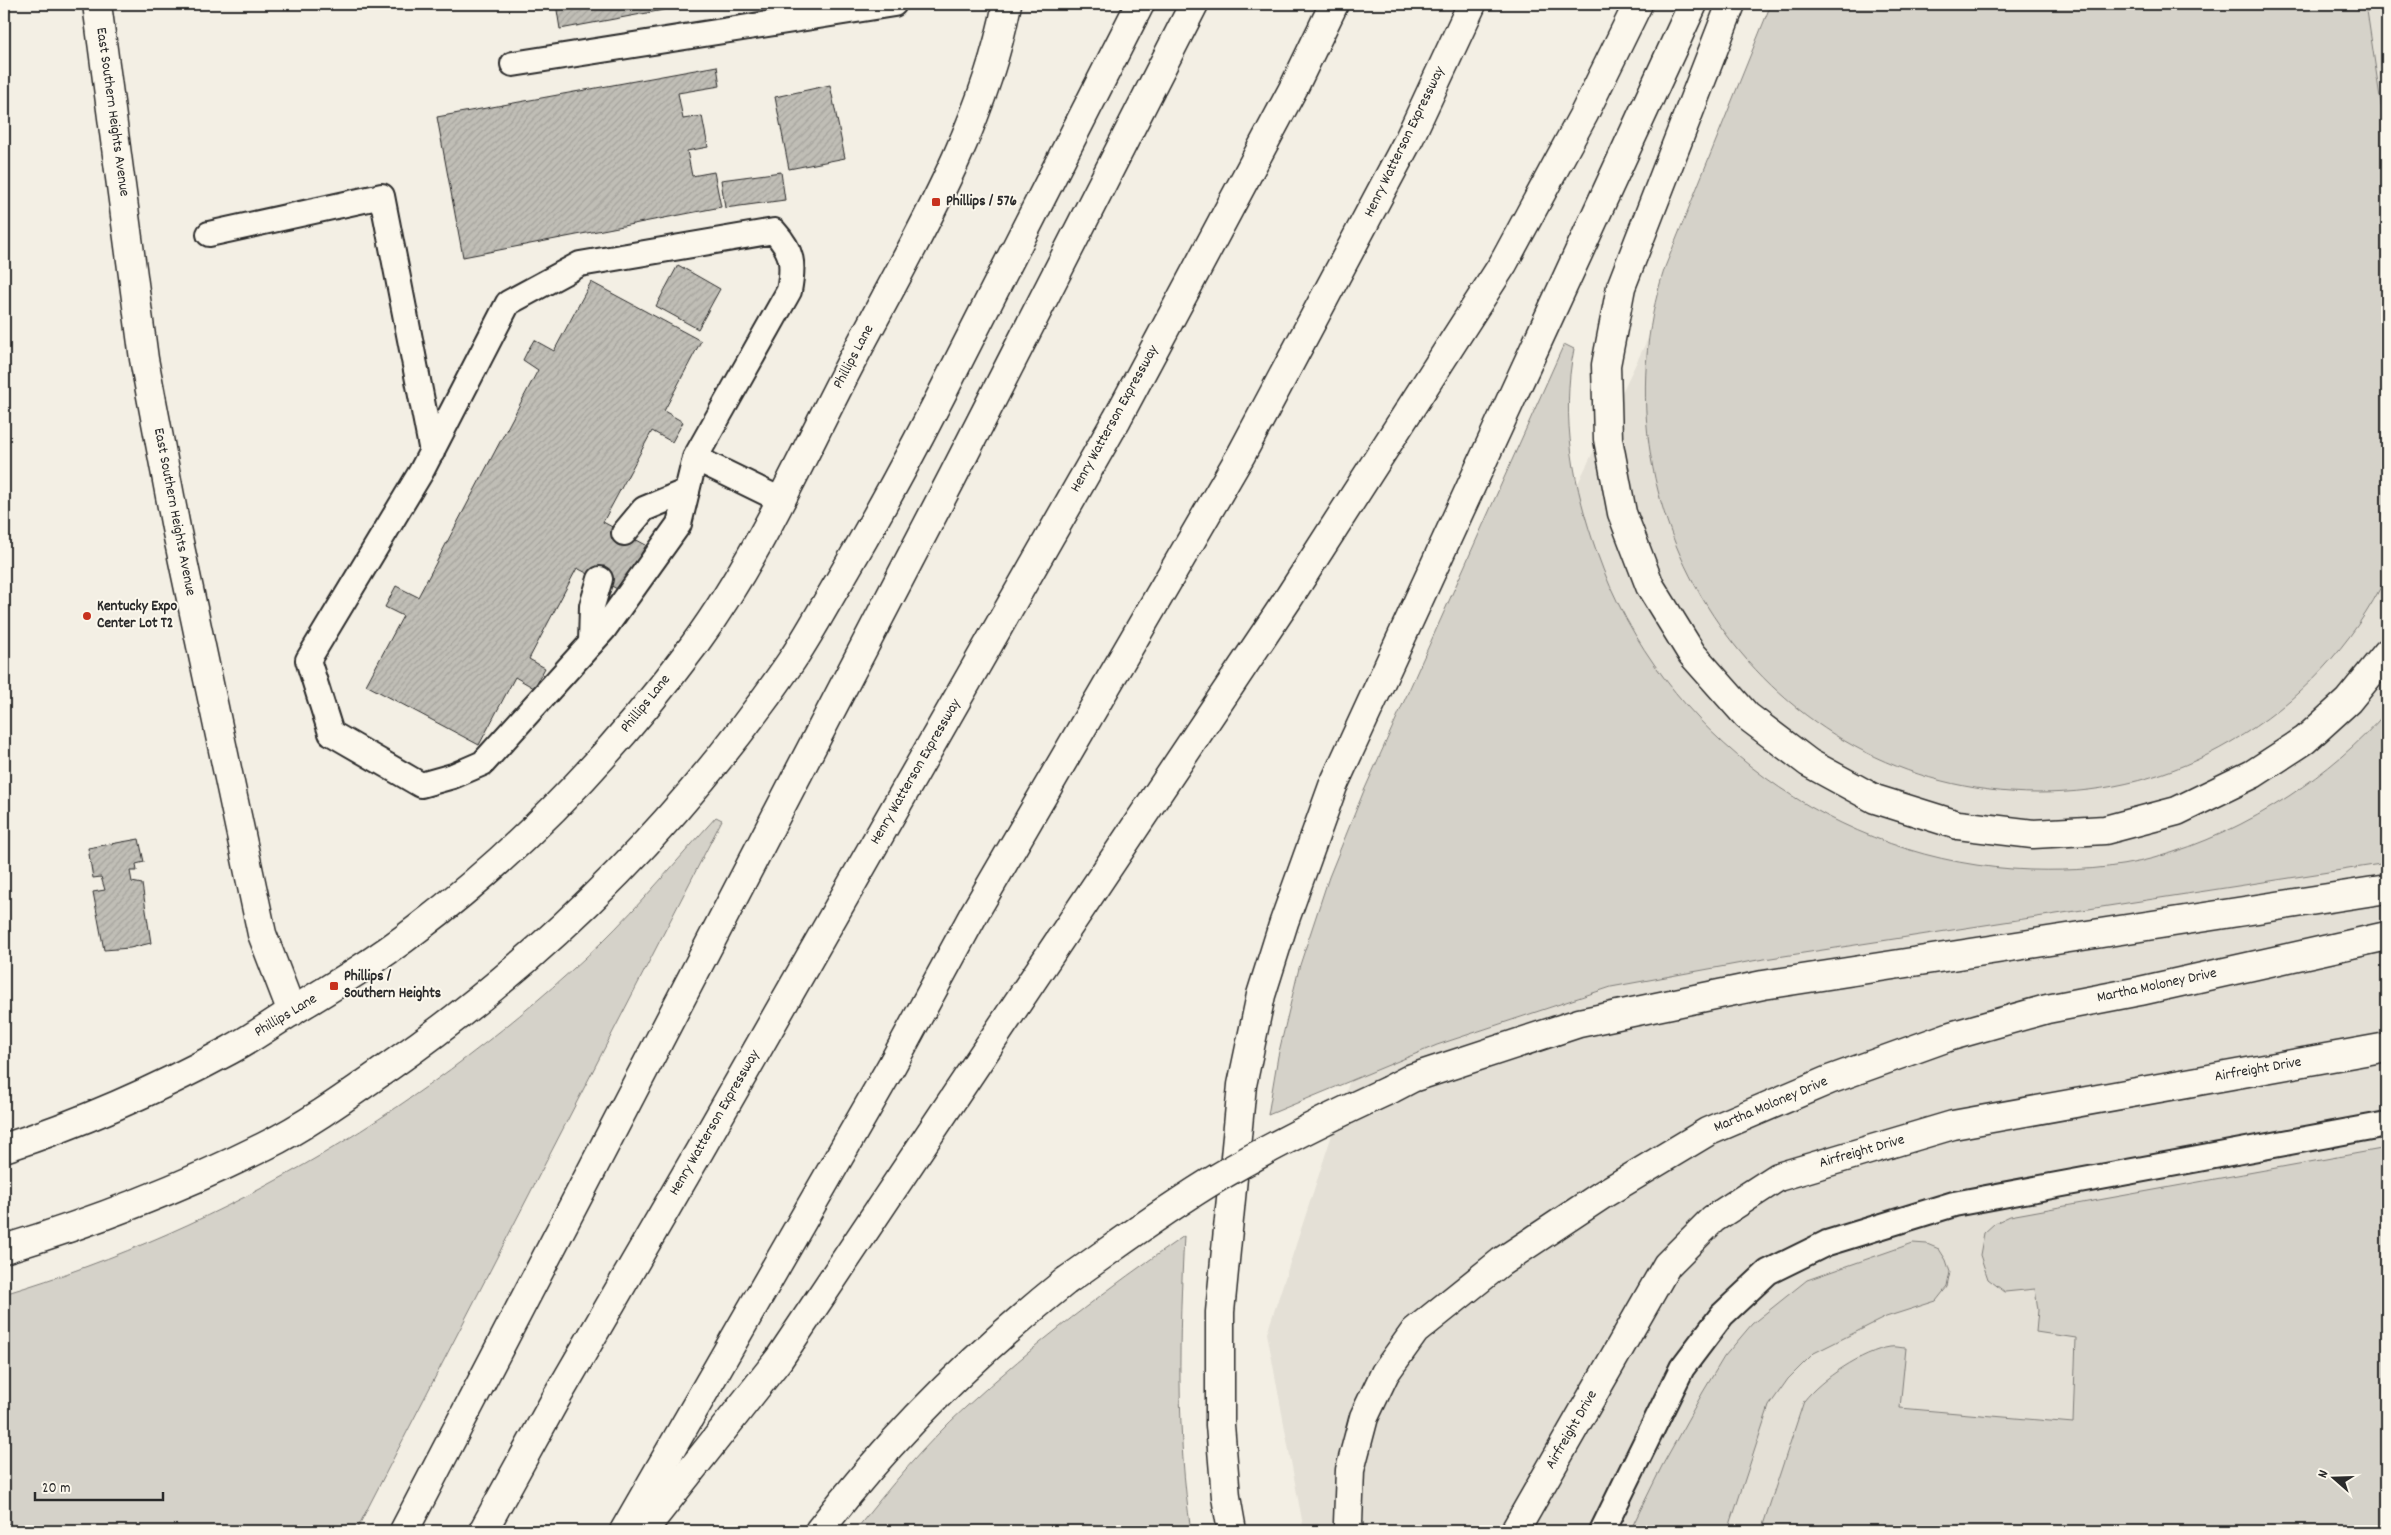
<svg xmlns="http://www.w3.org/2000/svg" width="2391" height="1535" viewBox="0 0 2391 1535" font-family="Dekko,sans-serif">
<defs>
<pattern id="building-hatch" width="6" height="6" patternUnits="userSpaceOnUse" patternTransform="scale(1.25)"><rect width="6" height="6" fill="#c0beb6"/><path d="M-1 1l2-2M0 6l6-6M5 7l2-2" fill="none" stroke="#a5a39d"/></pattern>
</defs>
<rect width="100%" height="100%" fill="#f3efe4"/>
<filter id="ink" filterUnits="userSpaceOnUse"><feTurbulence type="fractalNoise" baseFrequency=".02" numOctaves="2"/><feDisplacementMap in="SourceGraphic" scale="10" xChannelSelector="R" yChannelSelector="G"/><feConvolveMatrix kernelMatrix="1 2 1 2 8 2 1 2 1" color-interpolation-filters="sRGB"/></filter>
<g filter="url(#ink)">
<polygon fill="#e4e0d6" points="1806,4 2387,4 2387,1531 1304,1531 1267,1333 1405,912 1538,566 1801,22"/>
<g fill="#d5d2c9" stroke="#807e7a">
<path d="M1771,4h595l21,140v431c-34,70 -89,128 -156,167 -59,35 -124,51 -193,51 -270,0 -455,-273 -373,-526z"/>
<path d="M1564,344l10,5c-14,68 0,139 23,204 64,182 240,311 434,317 40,1 84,-1 123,-12 48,-13 94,-35 135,-62 36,-24 70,-52 98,-85v152l-629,97 -147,27 -174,58 -169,70 10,-59 21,-88 30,-91 34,-84z"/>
<path d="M716,817l6,3 -366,711h-339l-5,-6 -8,-3v-228c224,-67 428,-190 597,-351 40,-39 77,-84 115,-126z"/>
<path d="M2387,1148v383h-626l43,-130c17,-22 59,-50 86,-54 5,-1 11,1 16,1l-6,60 173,15 3,-85 -40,-6 2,-22 -3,-21 -30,3 -17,-13 -8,-24 4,-22 11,-10 15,-7z"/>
<path d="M1184,1236c-5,98 -8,198 7,295h-336c34,-43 70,-87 111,-124 67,-62 142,-119 218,-171z"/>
<polygon points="1913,1243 1927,1244 1939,1249 1946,1260 1950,1272 1947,1287 1936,1301 1886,1317 1814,1353 1788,1379 1769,1406 1728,1531 1630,1531 1662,1466 1703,1392 1724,1357 1752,1324 1807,1280"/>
</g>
<g fill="url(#building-hatch)" stroke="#2b2b2b">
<polygon points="556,4 696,4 560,29"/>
<polygon points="717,66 720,86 678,93 683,119 702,116 708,147 687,151 692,176 714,172 721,207 463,257 437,117"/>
<polygon points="830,85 845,158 789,169 775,97"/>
<polygon points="781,172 785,200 725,208 721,180"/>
<polygon points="678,265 720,289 698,329 656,306"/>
<polygon points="591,282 701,341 664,411 683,422 672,442 652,431 603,522 646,545 621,591 577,568 529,659 545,668 534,688 515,677 479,745 366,685 403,616 385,607 396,586 418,597 538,370 523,360 528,350 534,340 554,351"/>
<polygon points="139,839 144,862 136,864 137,871 130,871 132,882 142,884 151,943 130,948 104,950 93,892 105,890 101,877 93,878 88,848"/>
</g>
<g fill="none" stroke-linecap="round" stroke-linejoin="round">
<defs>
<g id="service">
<polyline points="513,64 894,4"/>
<polyline points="209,234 382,196 432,452"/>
<path d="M695,458l-16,66 -75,105 -121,134 -30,13 -32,9 -90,-52 -23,-73 113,-188 87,-169 72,-39 194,-33c19,21 20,33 15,60l-94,167 86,42"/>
<polyline points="624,533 644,509 687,491"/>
<polyline points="591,643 592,606 600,579"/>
<polyline points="1602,1531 1682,1368 1722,1315 1768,1272 1827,1243 1954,1204 2387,1124"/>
</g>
<g id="minor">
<polyline points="97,4 144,359 176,528 262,934 292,1012"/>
<polyline points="1515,1531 1667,1265 1713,1219 1778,1177 1953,1125 2387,1047"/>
</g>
<polyline id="tertiary" points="1349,1531 1348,1523 1350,1470 1364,1417 1385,1373 1415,1331 1501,1262 1602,1195 1707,1132 1829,1080 1951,1036 2047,1009 2140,991 2387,936"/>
<path id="secondary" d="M4,1148c77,-25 154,-59 226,-98 21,-11 40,-25 61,-38 43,-26 86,-52 126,-83 105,-80 198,-178 277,-284 66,-90 110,-194 162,-292 59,-112 127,-224 151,-349"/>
<g id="motorway">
<polyline points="1731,4 1621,287 1606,365 1608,439 1622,513 1650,586 1692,654 1747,716 1809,763 1875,799 1958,825 2033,834 2105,830 2177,811 2253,774 2305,740 2348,701 2387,653"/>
<polyline points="1389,1090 1412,1078 1579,1023 1763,985 2387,889"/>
<path d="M4,1249c89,-27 177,-61 261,-103 44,-22 85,-52 125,-80 157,-110 292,-246 400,-403 18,-26 33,-55 50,-83 43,-73 83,-148 121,-224 60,-117 119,-235 179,-352"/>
<polyline points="404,1531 953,476 1194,4"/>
<polyline points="483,1531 554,1402 700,1150 1117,419 1294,87 1334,4"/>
<polyline points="624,1531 892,1065 975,912 1241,455 1409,139 1472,4"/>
<polyline points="643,1531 779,1359 1288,599 1503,264 1584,114 1638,4"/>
<path d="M819,1531c71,-93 156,-177 247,-250"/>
<polyline points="1232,1531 1226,1497 1220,1425 1220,1312 1242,1085 1261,995 1284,922 1333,786 1693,4"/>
</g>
</defs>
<use href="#service" stroke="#2b2b2b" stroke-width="28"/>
<use href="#minor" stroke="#2b2b2b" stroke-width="31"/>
<use href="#tertiary" stroke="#2b2b2b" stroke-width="31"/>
<use href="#secondary" stroke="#2b2b2b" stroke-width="31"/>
<use href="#motorway" stroke="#2b2b2b" stroke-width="31"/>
<use href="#service" stroke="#fbf7ec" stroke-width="24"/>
<use href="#minor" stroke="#fbf7ec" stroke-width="28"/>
<use href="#tertiary" stroke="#fbf7ec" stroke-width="28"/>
<use href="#secondary" stroke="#fbf7ec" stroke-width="28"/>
<use href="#motorway" stroke="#fbf7ec" stroke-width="28"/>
<defs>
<path id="motorway-bridge" d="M1066,1281c50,-35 99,-72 151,-103 56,-33 113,-61 172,-88"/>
</defs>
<use href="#motorway-bridge" stroke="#2b2b2b" stroke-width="31" stroke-linecap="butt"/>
<use href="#motorway-bridge" stroke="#fbf7ec" stroke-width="28"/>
</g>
</g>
<g fill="#c8321e" stroke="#fbf7ec" stroke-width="2">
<rect x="931" y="197" width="10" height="10" rx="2.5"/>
<circle cx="87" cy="616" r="5"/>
<rect x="329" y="981" width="10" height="10" rx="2.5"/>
</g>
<g text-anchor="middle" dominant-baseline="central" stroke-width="4" stroke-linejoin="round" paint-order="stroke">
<g font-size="15" fill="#2b2b2b" stroke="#fbf7ec">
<text transform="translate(112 112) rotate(82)">East Southern Heights Avenue</text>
<text transform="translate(1405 142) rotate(-64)">Henry Watterson Expressway</text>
<text transform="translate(854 357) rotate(-62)">Phillips Lane</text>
<text transform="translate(1115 419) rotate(-61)">Henry Watterson Expressway</text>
<text transform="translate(174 512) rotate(79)">East Southern Heights Avenue</text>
<text transform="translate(646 704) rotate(-51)">Phillips Lane</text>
<text transform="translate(916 772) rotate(-60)">Henry Watterson Expressway</text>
<text transform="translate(2157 986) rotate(-12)">Martha Moloney Drive</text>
<text transform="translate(286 1016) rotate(-31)">Phillips Lane</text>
<text transform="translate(2258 1070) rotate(-10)">Airfreight Drive</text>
<text transform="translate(1771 1105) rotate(-23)">Martha Moloney Drive</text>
<text transform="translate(715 1123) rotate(-60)">Henry Watterson Expressway</text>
<text transform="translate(1862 1152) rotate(-16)">Airfreight Drive</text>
<text transform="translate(1572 1430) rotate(-60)">Airfreight Drive</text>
</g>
<g font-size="15" font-weight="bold" fill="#2b2b2b" stroke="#fbf7ec" text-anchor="start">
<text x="946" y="202">Phillips / 576</text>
<text x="97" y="607">Kentucky Expo<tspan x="97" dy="17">Center Lot T2</tspan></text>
<text x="344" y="977">Phillips /<tspan x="344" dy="17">Southern Heights</tspan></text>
</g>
</g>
<rect width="2391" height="1535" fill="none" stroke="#fbf7ec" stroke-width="20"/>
<rect x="10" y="10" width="2371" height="1515" fill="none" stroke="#2b2b2b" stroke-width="2" filter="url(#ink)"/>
<g transform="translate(2334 1478) rotate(290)" stroke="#fbf7ec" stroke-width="4" paint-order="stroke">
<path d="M0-4L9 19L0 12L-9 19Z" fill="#2b2b2b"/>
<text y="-8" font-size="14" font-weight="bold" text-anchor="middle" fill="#2b2b2b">N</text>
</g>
<path d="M35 1492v8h128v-8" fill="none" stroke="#2b2b2b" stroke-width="2.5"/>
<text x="42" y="1492" font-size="15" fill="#2b2b2b" stroke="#fbf7ec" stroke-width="4" paint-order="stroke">20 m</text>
</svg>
